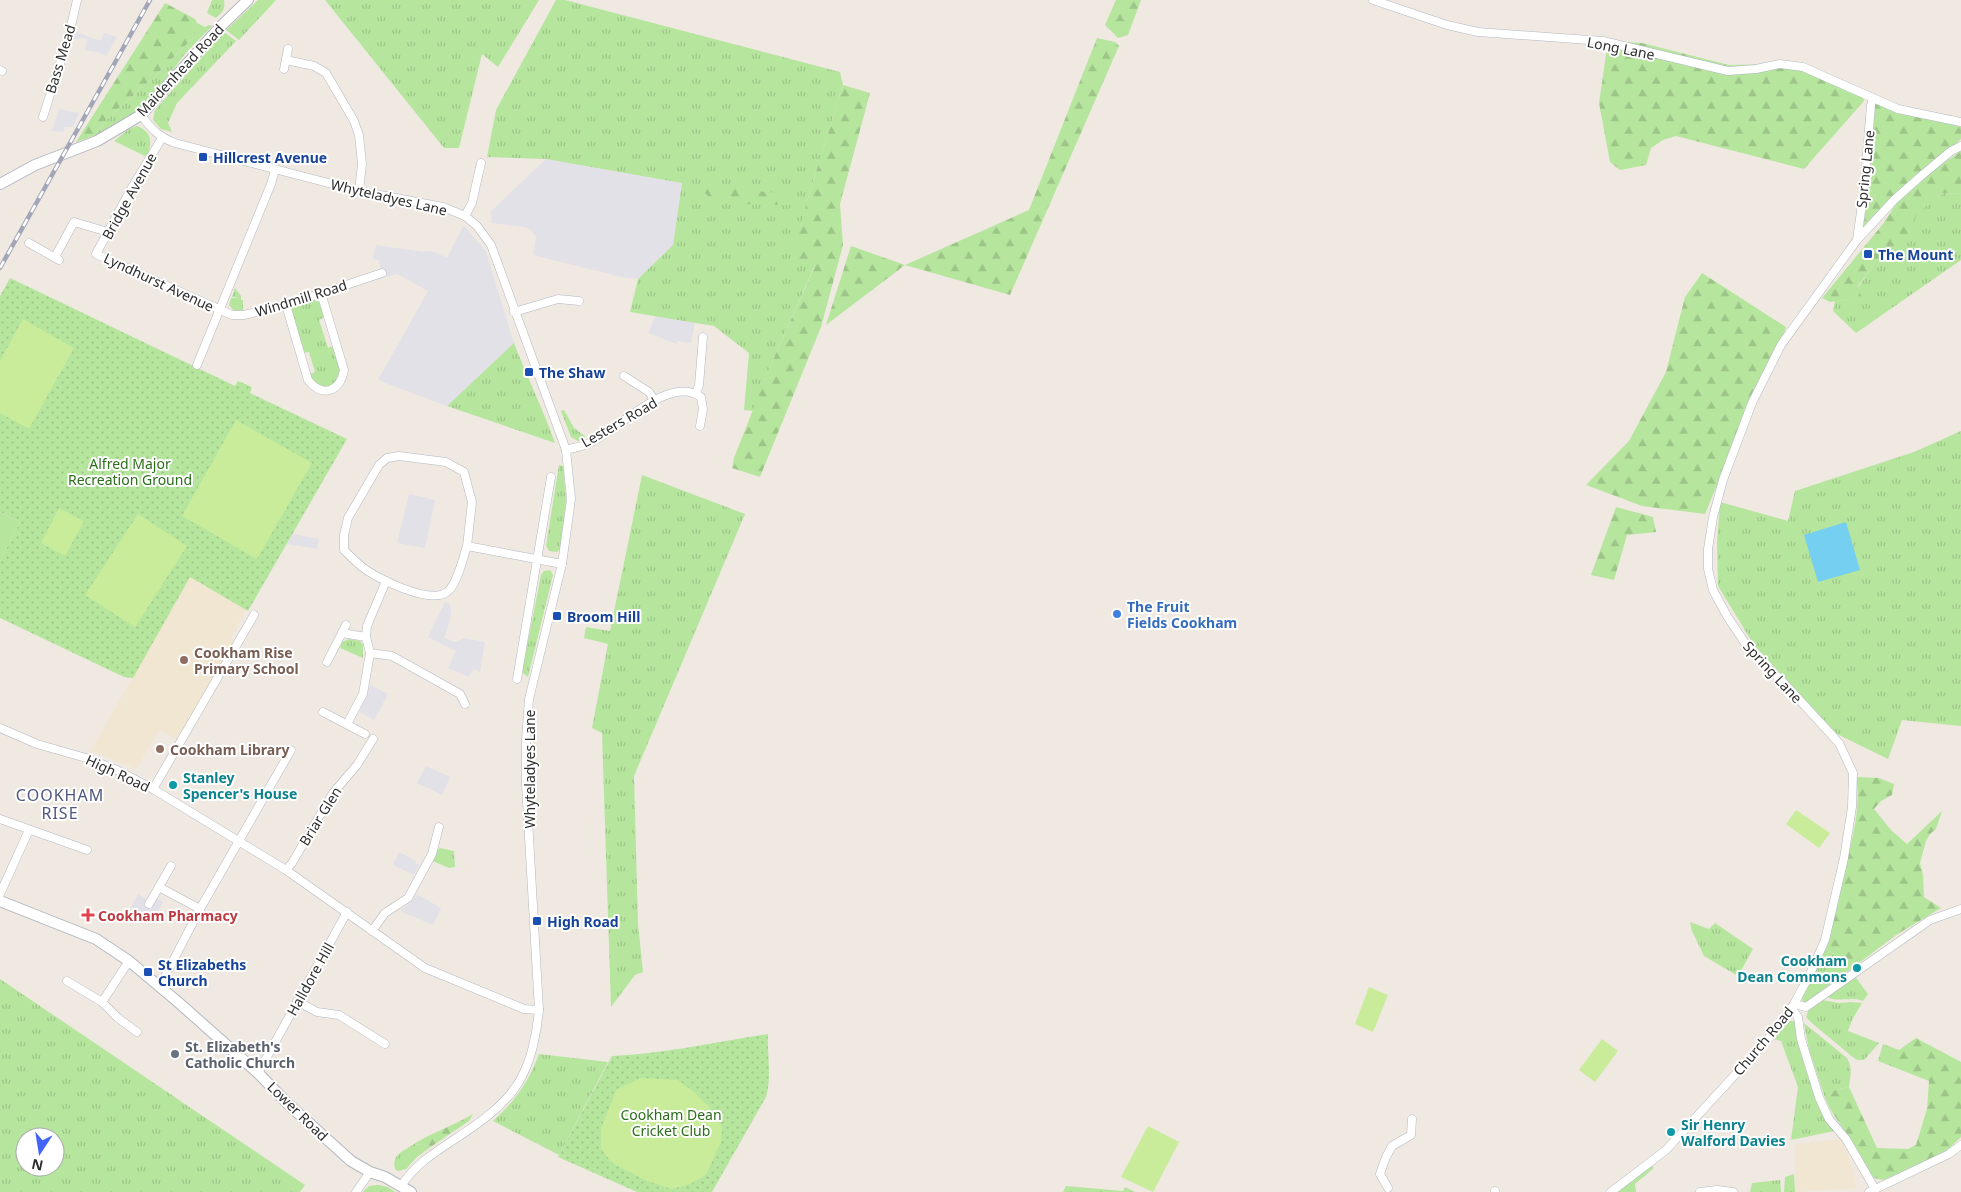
<svg xmlns="http://www.w3.org/2000/svg" width="1961" height="1192" viewBox="0 0 1961 1192" font-family="'Noto Sans',sans-serif">
<defs>
<pattern id="grass-tufts" width="24" height="20" patternUnits="userSpaceOnUse" patternTransform="scale(1.25)"><rect width="24" height="20" fill="#b6e59e"/><path d="M3 7l-1-3M5 7V3M7 7l1-3M15 17l-1-3M17 17v-4M19 17l1-3" fill="none" stroke="#9dc588"/></pattern>
<pattern id="forest-firs" width="22" height="20" patternUnits="userSpaceOnUse" patternTransform="scale(1.25)"><rect width="22" height="20" fill="#b6e59e"/><path d="M5 1l3.5 6h-7zM16 11l3.5 6h-7z" fill="#9dc588"/></pattern>
<pattern id="park-dots" width="8" height="8" patternUnits="userSpaceOnUse" patternTransform="scale(1.25)"><rect width="8" height="8" fill="#b6e59e"/><path d="M2 2h.1M6 6h.1" fill="none" stroke="#9dc588" stroke-width="1.8" stroke-linecap="round"/></pattern>
</defs>
<rect width="100%" height="100%" fill="#efe9e1"/>
<g fill="#e3e1e8">
<polygon points="75,32 101,41 104,33 117,37 106,56 97,52 85,50 87,39 82,38 71,40"/>
<polygon points="59,109 79,113 73,127 65,127 63,132 52,131"/>
<polygon points="546,159 682,183 673,245 638,279 622,277 533,255 536,237 531,230 525,227 491,223 492,214 489,213"/>
<polygon points="464,225 486,252 514,343 447,406 378,380 428,291 397,274 382,278 379,260 373,259 376,245 424,252 433,251 447,258"/>
<polygon points="656,315 695,322 691,343 678,341 677,344 648,333"/>
<polygon points="409,494 435,500 425,548 397,543"/>
<polygon points="293,534 319,539 317,549 286,544"/>
<polygon points="445,602 449,603 451,609 450,621 444,638 455,642 464,638 485,642 480,672 474,669 469,677 448,668 456,651 428,637"/>
<polygon points="371,685 388,694 374,720 359,712"/>
<polygon points="426,766 450,777 442,795 417,783"/>
<polygon points="399,852 416,861 415,863 419,865 414,875 393,865"/>
<polygon points="138,894 148,900 150,895 163,902 153,920 131,907"/>
<polygon points="417,894 441,908 433,925 400,911 411,902"/>
</g>
<g fill="#f0e6d1">
<polygon points="190,577 246,610 231,638 236,641 177,740 159,730 136,769 91,751"/>
<polygon points="1844,1139 1857,1188 1795,1192 1795,1144"/>
</g>
<g fill="url(#grass-tufts)" fill-rule="evenodd">
<path d="M212,0h12c2,8 -2,13 -8,18l-9,-5z"/>
<polygon points="258,0 276,0 239,40 226,30"/>
<polygon points="325,0 539,0 498,67 482,54 459,148 444,148"/>
<polygon points="556,0 565,0 840,72 843,85 807,201 793,258 815,265 769,369 753,411 744,410 749,353 714,326 630,312 638,279 673,245 682,183 546,159 487,157 496,110"/>
<polygon points="195,19 197,23 205,27 209,25 212,26 184,55 151,99 124,120 96,135 107,119 156,75 195,36"/>
<polygon points="224,32 236,41 177,103 168,123 172,132 161,129 153,120 155,110"/>
<path d="M137,126c16,6 15,18 10,31l-33,-16 15,-12z"/>
<path d="M1944,193l17,1v66l-105,73 -23,-22 2,-10 15,-2 33,-48c39,-8 17,-19 36,-39 6,-7 17,-14 25,-19z"/>
<polygon points="235,288 241,296 241,300 243,300 243,311 233,310 229,305 231,298 240,298 232,297"/>
<path d="M315,299l5,4 4,14 -5,3 9,28 5,-2 8,25v8c-3,2 -7,7 -11,8 -9,3 -18,-5 -20,-13l5,-2 -6,-20 -6,1 -14,-41 2,-5z"/>
<path d="M514,343c13,34 29,66 41,100l-108,-37z"/>
<polygon points="564,410 574,428 585,436 583,440 578,441 571,437 561,411"/>
<polygon points="1961,431 1961,726 1902,720 1888,759 1837,734 1754,645 1718,586 1717,543 1720,502 1788,521 1795,491 1914,452"/>
<polygon points="559,465 563,466 566,500 561,548 557,552 549,551 546,546"/>
<polygon points="642,475 745,514 634,776 638,924 643,972 635,975 611,1007 602,733 592,728 608,644 584,638 586,627 610,631"/>
<polygon points="550,570 553,575 528,677 522,672 541,575 544,571"/>
<polygon points="349,639 360,641 363,645 363,658 340,648 342,642"/>
<polygon points="440,848 454,851 455,867 449,868 433,861 437,850"/>
<polygon points="1690,922 1709,929 1715,923 1753,949 1738,976 1704,956 1692,931"/>
<polygon points="1826,948 1838,957 1847,972 1806,1002 1803,1002 1802,998"/>
<path d="M1854,975l14,19 -5,7c-11,-5 -22,1 -34,-3l-2,-3z"/>
<path d="M0,979l305,206 -5,7h-300zM25,1137h30v30h-30z"/>
<polygon points="1822,1000 1839,1003 1851,1002 1862,1003 1852,1020 1848,1031 1879,1043 1864,1060 1858,1060 1854,1058 1813,1024 1806,1017 1809,1009"/>
<path d="M1790,1021h5c2,7 2,15 4,23 6,29 19,62 35,87l-43,9 7,-53 -17,-46 -7,-2z"/>
<path d="M1804,1023l43,35c6,10 3,19 2,29l-14,3 -10,8 -16,-48z"/>
<path d="M539,1054l69,8 -49,93 -66,-34c21,-19 36,-39 46,-67z"/>
<path d="M414,1144l18,2 -15,11 -11,12 -8,2 -3,-2c-3,-15 7,-17 19,-25z"/>
<polygon points="1651,1165 1654,1168 1635,1184 1636,1192 1615,1192"/>
<polygon points="1794,1174 1795,1192 1784,1192 1785,1177"/>
<polygon points="1780,1180 1781,1192 1750,1192 1752,1183"/>
<polygon points="378,1185 388,1187 395,1192 363,1192 369,1186"/>
<polygon points="1066,1186 1123,1191 1125,1187 1135,1192 1063,1192"/>
</g>
<g fill="url(#forest-firs)">
<polygon points="1116,0 1141,0 1128,35 1118,38 1105,25"/>
<polygon points="165,3 195,19 195,36 156,75 107,119 96,135 76,142"/>
<polygon points="1097,38 1115,42 1119,46 1010,295 905,265 826,325 851,246 905,265 1029,210"/>
<polygon points="1608,41 1642,43 1729,65 1784,64 1862,93 1864,101 1804,169 1676,136 1663,140 1651,148 1646,165 1620,170 1610,162 1599,103"/>
<polygon points="843,85 870,93 840,204 843,245 821,327 760,477 732,468 734,458 769,369 815,266 792,259 807,201"/>
<polygon points="1876,104 1961,127 1961,139 1863,231 1872,156 1873,106"/>
<polygon points="1961,151 1961,194 1944,193 1940,195 1918,213 1910,229 1908,241 1899,248 1883,252 1858,286 1864,305 1850,299 1830,302 1822,298 1883,224 1899,199 1923,177"/>
<polygon points="697,185 776,193 791,205 735,204 708,196"/>
<polygon points="1702,273 1786,327 1781,345 1751,403 1705,514 1642,506 1586,485 1629,441 1666,372 1685,297"/>
<polygon points="1616,507 1653,517 1656,532 1627,535 1614,580 1591,575"/>
<path d="M1856,777l23,1 15,6 -2,11 -11,6 -7,8 17,21 16,14 35,-33 -6,18 -6,5 -4,7 -6,22 3,12 1,22 17,11 -45,27 -49,37 -9,-15 -12,-9c8,-27 14,-55 20,-83 7,-29 15,-58 10,-88z"/>
<polygon points="1916,1038 1961,1062 1961,1137 1941,1156 1883,1180 1874,1178 1868,1171 1852,1142 1830,1109 1825,1098 1835,1090 1849,1087 1877,1148 1908,1149 1916,1145 1927,1109 1929,1081 1878,1061 1883,1044 1899,1050"/>
<path d="M473,1114l-4,7 -37,25 -18,-2c18,-12 40,-18 59,-30z"/>
</g>
<g fill="url(#park-dots)">
<polygon points="10,278 235,386 238,381 252,387 250,393 347,439 248,611 190,577 133,678 124,677 0,618 0,561 20,522 0,512 0,296"/>
<path d="M768,1034c-1,20 4,44 -2,63l-54,95h-75l-79,-35 54,-101c54,-2 103,-14 156,-22z"/>
</g>
<polygon fill="#b6e59e" points="0,512 20,522 0,561"/>
<g fill="#c9ec9a">
<polygon points="23,319 74,348 29,429 0,413 0,361"/>
<polygon points="236,420 312,463 257,559 182,516"/>
<polygon points="59,508 84,521 65,556 41,543"/>
<polygon points="138,514 187,546 135,627 85,595"/>
<polygon points="1796,810 1830,833 1819,848 1786,824"/>
<polygon points="1369,987 1388,995 1373,1032 1355,1024"/>
<polygon points="1602,1039 1618,1051 1595,1082 1579,1070"/>
<polygon points="641,1078 678,1080 694,1092 708,1106 722,1127 721,1142 706,1175 690,1184 672,1189 647,1181 612,1163 601,1149 601,1128 617,1089"/>
<polygon points="1148,1126 1179,1142 1153,1192 1121,1177"/>
</g>
<polygon fill="#75cff0" points="1846,522 1860,570 1818,582 1804,535"/>
<g fill="none" stroke-linecap="round" stroke-linejoin="round">
<defs>
<g id="street">
<polyline points="1373,0 1447,25 1478,32 1603,41 1728,71 1756,69 1780,64 1803,67 1898,109 1961,122"/>
<polyline points="286,60 314,66 326,73 354,121 359,135 362,164 359,191"/>
<polyline points="284,69 288,49"/>
<polyline points="0,70 2,71"/>
<path d="M141,115c10,14 18,22 34,28l184,48 84,16 22,9 12,10 14,19 75,205 5,49 -9,65 -33,135 -3,40v46l13,225c-8,72 -27,92 -87,131 -20,13 -38,25 -51,45"/>
<polyline points="43,117 69,35 77,0"/>
<polyline points="162,138 131,189 96,254 232,315 244,315 286,305 382,273"/>
<polyline points="465,216 472,203 481,163"/>
<polyline points="1857,240 1864,190 1871,105 1873,98"/>
<polyline points="29,243 59,260"/>
<polyline points="55,257 74,222 108,232"/>
<path d="M286,305l22,75c14,18 32,12 36,-10l-23,-77"/>
<polyline points="514,312 558,299 579,301"/>
<polyline points="197,365 271,184 275,170"/>
<polyline points="624,376 649,392 654,400"/>
<polyline points="696,393 699,385 703,337"/>
<path d="M566,450c6,-2 13,-3 19,-5 30,-11 83,-72 116,-48l2,12 -3,17"/>
<path d="M467,546l5,-44 -8,-30 -18,-10 -47,-6 -12,2 -8,7 -31,53 -4,17v15c5,5 11,11 17,16 14,12 69,39 86,26 10,-7 16,-34 20,-46l95,18"/>
<polyline points="342,633 366,637"/>
<polyline points="370,653 392,656 460,694 465,704"/>
<polyline points="327,662 346,625"/>
<polyline points="517,679 551,477"/>
<polyline points="323,712 365,734"/>
<polyline points="347,724 363,694 370,653 366,637 367,626 386,581"/>
<polyline points="0,728 37,744 86,758 117,770 153,789 286,870 425,968 524,1009 539,1010"/>
<polyline points="153,789 254,615"/>
<polyline points="0,819 87,850"/>
<polyline points="286,870 292,863 333,793 357,765 373,739"/>
<polyline points="159,887 200,909"/>
<polyline points="0,894 29,830"/>
<polyline points="149,904 171,866"/>
<polyline points="372,931 385,913 408,898 432,854 439,827"/>
<polyline points="67,981 102,1002 118,1018 137,1032"/>
<polyline points="160,986 200,909 291,750"/>
<polyline points="297,1001 317,1012 339,1015 385,1044"/>
<polyline points="102,1002 129,961"/>
<polyline points="1794,1004 1810,974 1825,940 1844,858 1852,807 1853,773 1839,743 1782,681 1751,652 1727,616 1713,590 1708,569 1708,549 1713,517 1723,480 1752,403 1781,345 1857,240 1894,200 1921,176 1951,151 1961,146"/>
<polyline points="1791,1008 1798,1017 1801,1039 1819,1097 1829,1119 1846,1139 1875,1189"/>
<polyline points="258,1073 347,912"/>
<polyline points="1388,1188 1380,1174 1386,1157 1392,1146 1411,1135 1412,1119"/>
<polyline points="1495,1191 1495,1192"/>
<polyline points="356,1192 370,1172"/>
<polyline points="1611,1192 1666,1150 1776,1030 1794,1004 1806,1007 1930,920 1961,909"/>
<polyline points="1700,1192 1717,1190 1733,1192"/>
<polyline points="1869,1192 1949,1154 1961,1145"/>
</g>
<g id="secondary">
<polyline points="0,184 35,165 97,141 141,115 220,27 248,0"/>
<polyline points="0,901 96,939 129,961 178,1002 258,1073 288,1104 351,1161 370,1172 385,1177 411,1192"/>
</g>
</defs>
<use href="#street" stroke="#b4b7c1" stroke-width="9"/>
<use href="#secondary" stroke="#b4b7c1" stroke-width="12"/>
<use href="#street" stroke="#fff" stroke-width="8"/>
<use href="#secondary" stroke="#fff" stroke-width="10"/>
<defs>
<polyline id="rail" points="0,268 150,0"/>
</defs>
<use href="#rail" stroke="#a3a6b8" stroke-width="4.5"/>
<use href="#rail" stroke="#fff" stroke-width="2.5" stroke-dasharray="8" stroke-linecap="butt"/>
</g>
<g fill="#1a4fb4" stroke="#fff" stroke-width="2">
<rect x="198" y="152" width="10" height="10" rx="2.5"/>
<rect x="1863" y="249" width="10" height="10" rx="2.5"/>
<rect x="524" y="367" width="10" height="10" rx="2.5"/>
<rect x="552" y="611" width="10" height="10" rx="2.5"/>
<rect x="532" y="916" width="10" height="10" rx="2.5"/>
<rect x="143" y="967" width="10" height="10" rx="2.5"/>
</g>
<circle fill="#3f7fe0" stroke="#fff" stroke-width="2" cx="1117" cy="614" r="5"/>
<g fill="#8d6e63" stroke="#fff" stroke-width="2">
<circle cx="184" cy="660" r="5"/>
<circle cx="160" cy="749" r="5"/>
</g>
<g fill="#0f9aa8" stroke="#fff" stroke-width="2">
<circle cx="173" cy="785" r="5"/>
<circle cx="1857" cy="968" r="5"/>
<circle cx="1671" cy="1132" r="5"/>
</g>
<path fill="#e0444e" stroke="#fff" stroke-width="2" d="M85.5 907.5h5v5h5v5h-5v5h-5v-5h-5v-5h5z"/>
<circle fill="#6b7280" stroke="#fff" stroke-width="2" cx="175" cy="1054" r="5"/>
<g text-anchor="middle" dominant-baseline="central" stroke-width="4" stroke-linejoin="round" paint-order="stroke">
<g font-size="14" fill="#2e2e2e" stroke="#fff">
<text transform="translate(1621 48) rotate(11)">Long Lane</text>
<text transform="translate(60 59) rotate(-73)">Bass Mead</text>
<text transform="translate(180 70) rotate(-47)">Maidenhead Road</text>
<text transform="translate(1865 169) rotate(-84)">Spring Lane</text>
<text transform="translate(129 196) rotate(-61)">Bridge Avenue</text>
<text transform="translate(389 197) rotate(13)">Whyteladyes Lane</text>
<text transform="translate(159 282) rotate(25)">Lyndhurst Avenue</text>
<text transform="translate(301 298) rotate(-17)">Windmill Road</text>
<text transform="translate(619 422) rotate(-30)">Lesters Road</text>
<text transform="translate(1773 672) rotate(47)">Spring Lane</text>
<text transform="translate(529 769) rotate(-90)">Whyteladyes Lane</text>
<text transform="translate(118 773) rotate(25)">High Road</text>
<text transform="translate(320 816) rotate(-58)">Briar Glen</text>
<text transform="translate(310 979) rotate(-61)">Halldore Hill</text>
<text transform="translate(1763 1041) rotate(-50)">Church Road</text>
<text transform="translate(298 1111) rotate(44)">Lower Road</text>
</g>
<g font-size="14" font-weight="bold" fill="#164399" stroke="#fff" text-anchor="start">
<text x="213" y="157">Hillcrest Avenue</text>
<text x="1878" y="254">The Mount</text>
<text x="539" y="372">The Shaw</text>
<text x="567" y="616">Broom Hill</text>
<text x="547" y="921">High Road</text>
<text x="158" y="964">St Elizabeths<tspan x="158" dy="16">Church</tspan></text>
</g>
<g font-size="14" fill="#2c6e1b" stroke="#fff">
<text x="130" y="463">Alfred Major<tspan x="130" dy="16">Recreation Ground</tspan></text>
<text x="671" y="1114">Cookham Dean<tspan x="671" dy="16">Cricket Club</tspan></text>
</g>
<g font-size="14" font-weight="bold" fill="#366cbe" stroke="#fff" text-anchor="start">
<text x="1127" y="606">The Fruit<tspan x="1127" dy="16">Fields Cookham</tspan></text>
</g>
<g font-size="14" font-weight="bold" fill="#785e54" stroke="#fff" text-anchor="start">
<text x="194" y="652">Cookham Rise<tspan x="194" dy="16">Primary School</tspan></text>
<text x="170" y="749">Cookham Library</text>
</g>
<g font-size="14" font-weight="bold" fill="#0d838f" stroke="#fff" text-anchor="start">
<text x="183" y="777">Stanley<tspan x="183" dy="16">Spencer's House</tspan></text>
<text x="1847" y="960" text-anchor="end">Cookham<tspan x="1847" dy="16">Dean Commons</tspan></text>
<text x="1681" y="1124">Sir Henry<tspan x="1681" dy="16">Walford Davies</tspan></text>
</g>
<g font-size="14" font-weight="bold" fill="#be3a42" stroke="#fff" text-anchor="start">
<text x="98" y="915">Cookham Pharmacy</text>
</g>
<g font-size="14" font-weight="bold" fill="#5b616d" stroke="#fff" text-anchor="start">
<text x="185" y="1046">St. Elizabeth's<tspan x="185" dy="16">Catholic Church</tspan></text>
</g>
<g font-size="16" letter-spacing="1" fill="#4d5680" stroke="#fff">
<text x="60" y="795">COOKHAM<tspan x="60" dy="18">RISE</tspan></text>
</g>
</g>
<g transform="translate(40 1152) rotate(192)"><circle r="24" fill="#ffffff" stroke="#ababab"/>
<path d="M0-4L9 19L0 12L-9 19Z" fill="#4264fb"/>
<text y="-8" font-size="14" font-weight="bold" text-anchor="middle" fill="#2e2e2e">N</text>
</g>
</svg>
